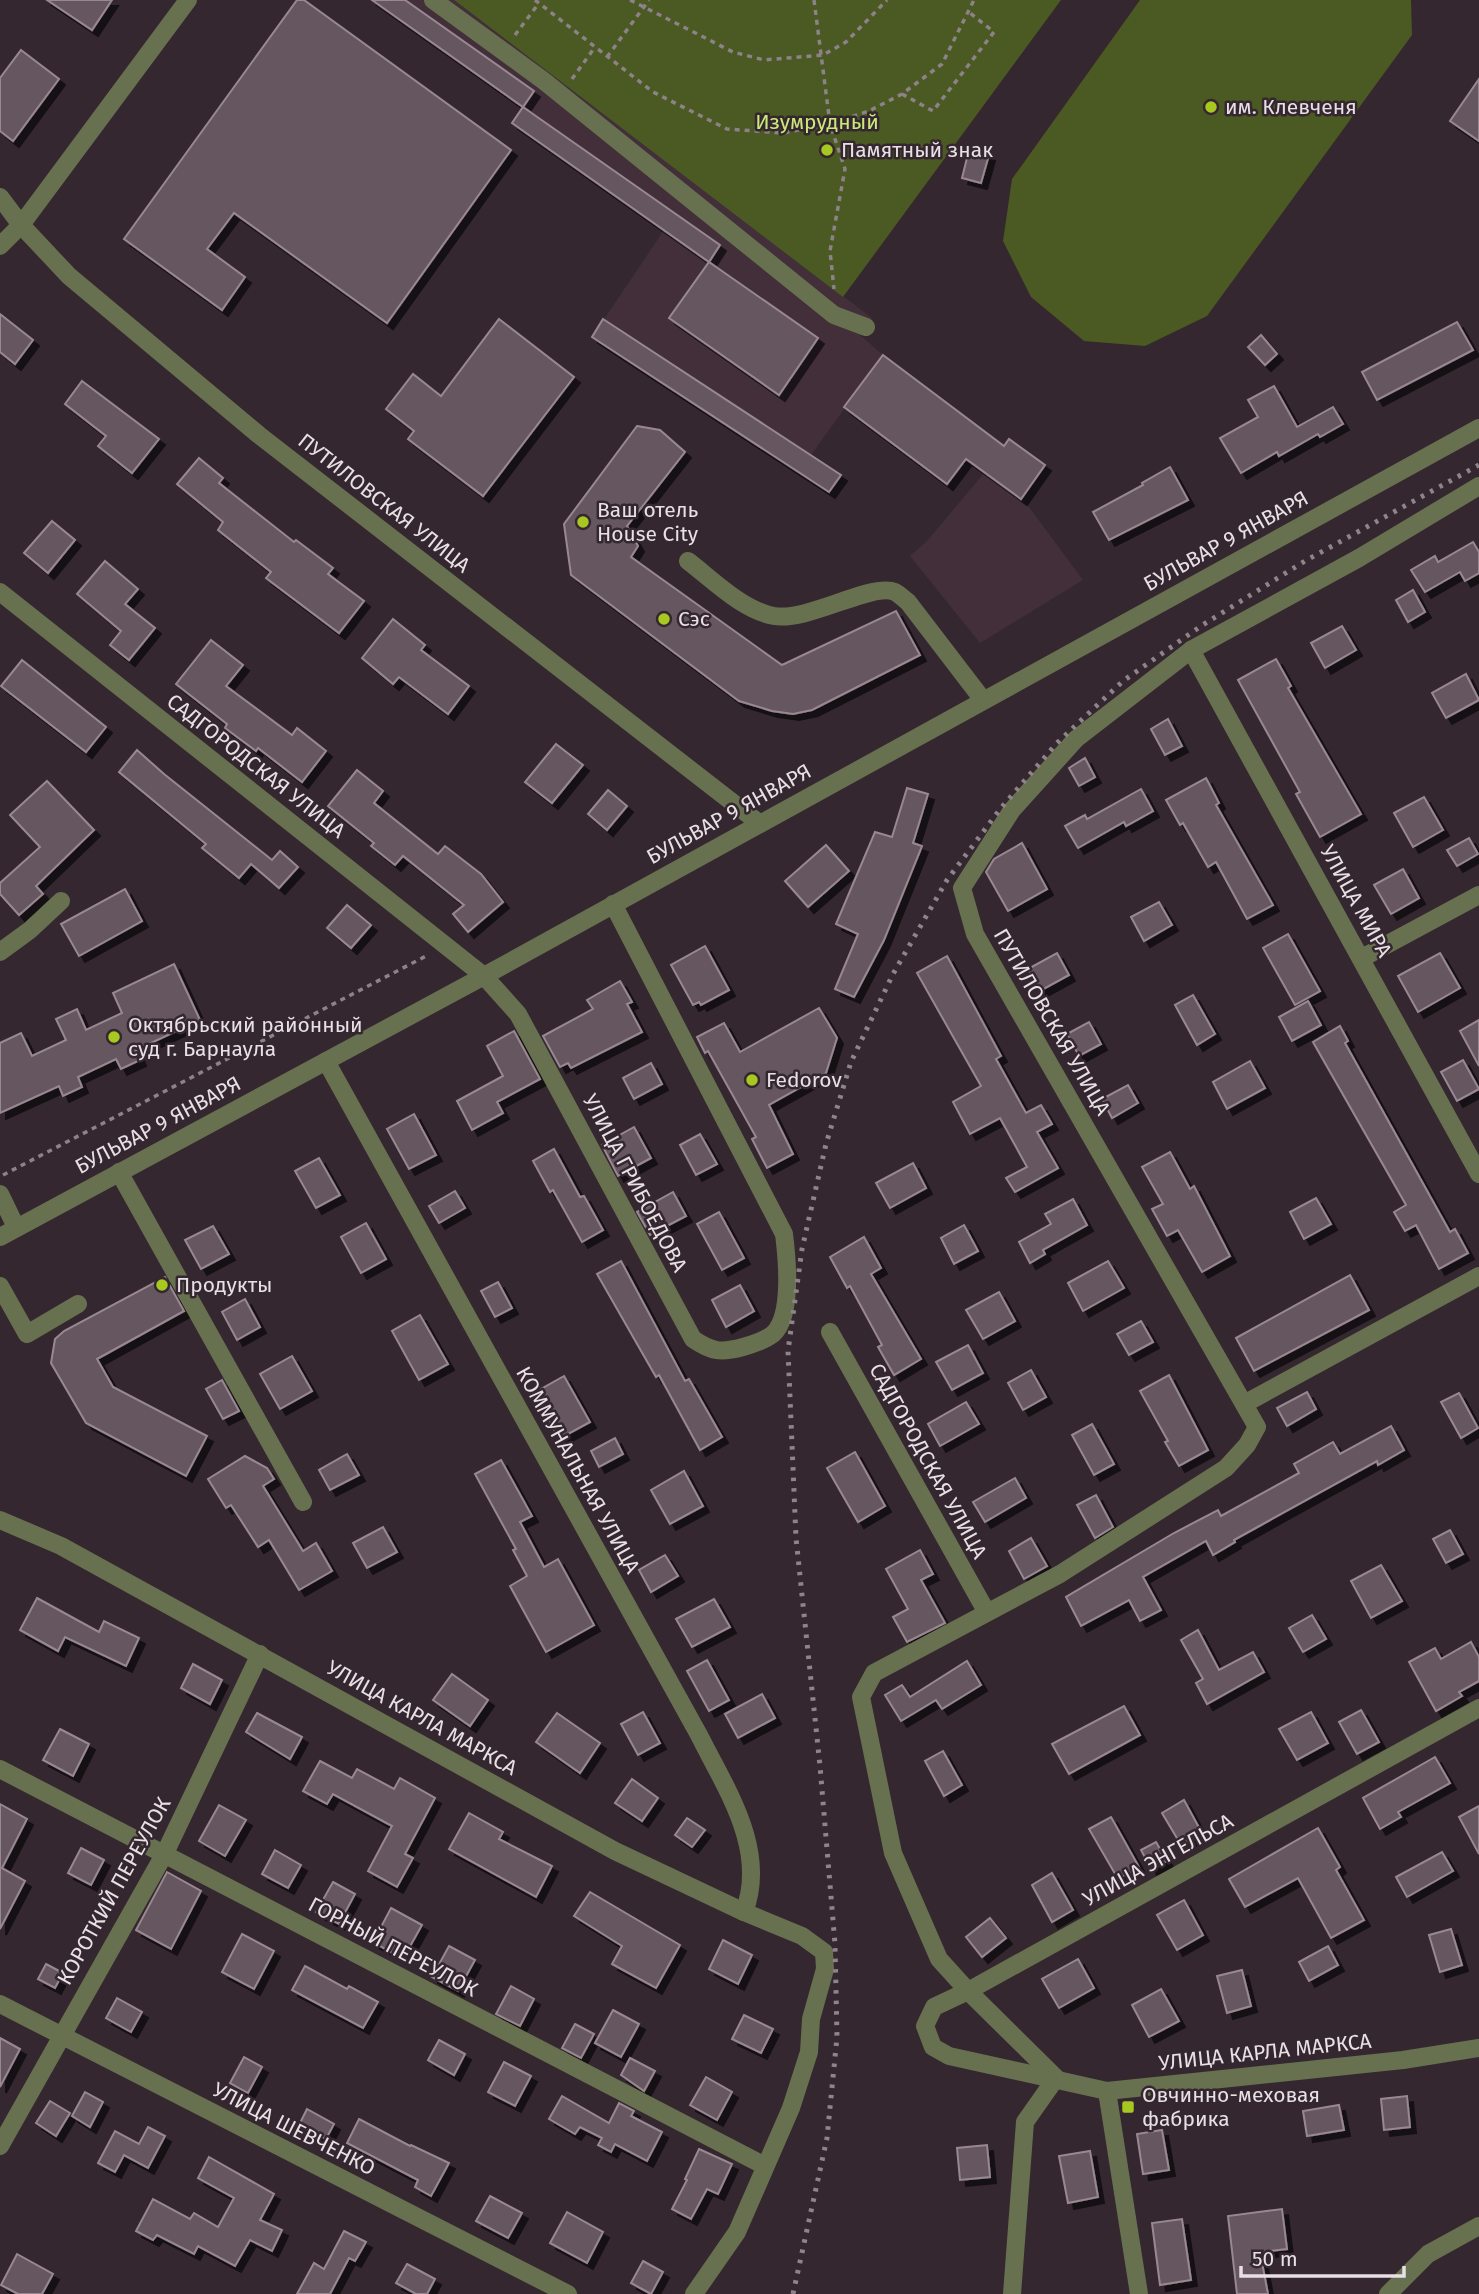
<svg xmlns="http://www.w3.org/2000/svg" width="1479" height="2294" viewBox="0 0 1479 2294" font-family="'Fira Sans',sans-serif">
<defs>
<filter id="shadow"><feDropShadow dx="6" dy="6" stdDeviation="0" flood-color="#0009"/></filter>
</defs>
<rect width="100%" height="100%" fill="#34272f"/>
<g fill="#422f3a">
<polygon points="372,0 454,0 872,318 860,335 883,355 811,455 841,475 829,492 592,337 664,230 512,123 523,106"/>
<polygon points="985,472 1029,507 1083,580 980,643 910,556 927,541"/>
</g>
<g fill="#4b5922">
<polygon points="454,0 1061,0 843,297"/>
<polygon points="1140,0 1411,0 1412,35 1207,316 1145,346 1084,341 1031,297 1003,241 1012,179"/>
</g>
<g fill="#65565e" stroke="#998891" stroke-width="2" filter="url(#shadow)">
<polygon points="47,0 112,0 92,30"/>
<polygon points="297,0 304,0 511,150 387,323 234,213 207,249 245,277 222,310 124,239"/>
<polygon points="372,0 405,0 534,91 523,107"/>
<polygon points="21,50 59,79 13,141 0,131 0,78"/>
<polygon points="1479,79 1479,141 1450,121"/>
<polygon points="523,107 720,245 709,262 512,123"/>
<polygon points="969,150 989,155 981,183 962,178"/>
<polygon points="709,262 818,338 779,395 669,318"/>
<polygon points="0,314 33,340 15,364 0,352"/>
<polygon points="499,319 574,377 483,496 408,439 414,431 386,409 413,374 441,396"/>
<polygon points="603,319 841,475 829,492 592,337"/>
<polygon points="1457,322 1473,350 1377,400 1362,372"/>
<polygon points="1261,335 1277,354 1265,365 1248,347"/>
<polygon points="883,355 1004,446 1009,439 1045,465 1021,499 966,459 947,484 844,407"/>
<polygon points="82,381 159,439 132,473 98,446 106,436 65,404"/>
<polygon points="1274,386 1297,427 1333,407 1343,424 1320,437 1318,434 1279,456 1277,452 1241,473 1220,438 1258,417 1248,400"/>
<polygon points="637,426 660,430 685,452 627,526 638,546 631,557 782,665 896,611 920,655 812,710 793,714 772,711 739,701 571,575 564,524"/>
<polygon points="199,458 223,478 219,483 294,542 296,540 333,568 328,574 364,601 339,633 266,578 271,572 218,530 223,522 177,484"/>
<polygon points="1170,467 1188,500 1109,540 1093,512 1143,485 1142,483"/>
<polygon points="52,521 75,540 48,573 24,553"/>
<polygon points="1473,542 1479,552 1479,573 1465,581 1460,572 1425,592 1411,570 1435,556 1438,562"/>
<polygon points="105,561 138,589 125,604 155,628 129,660 110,645 121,631 77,594"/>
<polygon points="1413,590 1425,612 1408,622 1396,600"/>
<polygon points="393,619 425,645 421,650 469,686 448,714 399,677 393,684 362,658"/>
<polygon points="1342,626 1356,650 1325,668 1311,643"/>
<polygon points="211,640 243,665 226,686 292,735 297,728 326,751 302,782 258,748 256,751 225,728 227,724 176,684"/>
<polygon points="1276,659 1291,686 1288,688 1361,814 1320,837 1296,794 1300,792 1238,680"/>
<polygon points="22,660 106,727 86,752 1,686"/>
<polygon points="1466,674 1479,700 1446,718 1432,693"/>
<polygon points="1168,719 1182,746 1165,755 1151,729"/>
<polygon points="556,744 583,765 552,803 525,782"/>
<polygon points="137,750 164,774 272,860 280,851 298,867 279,888 251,864 239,878 202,848 206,844 119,772"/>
<polygon points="1085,758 1095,777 1079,786 1069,768"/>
<polygon points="357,770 383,791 374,803 438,854 445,846 481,874 503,902 468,932 453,914 464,905 403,856 395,865 371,846 374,843 328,806"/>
<polygon points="1206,778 1219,803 1216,805 1273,905 1247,919 1216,862 1208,867 1183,823 1180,825 1166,800"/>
<polygon points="47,781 94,830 36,886 43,894 19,915 0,894 0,883 40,847 10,815"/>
<polygon points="907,788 928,794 913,843 922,846 884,940 854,997 835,989 858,934 836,924 875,832 892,837"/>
<polygon points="1141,789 1153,811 1126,826 1124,822 1078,848 1065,826 1085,815 1087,819"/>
<polygon points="608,790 627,806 607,830 588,814"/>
<polygon points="1424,797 1443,830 1413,847 1394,813"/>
<polygon points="1469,838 1478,854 1457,866 1447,850"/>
<polygon points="1022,843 1047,889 1008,911 986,872 994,859"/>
<polygon points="826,845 849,871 808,907 785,881"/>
<polygon points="1403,869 1419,898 1391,914 1374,885"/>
<polygon points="125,889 142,921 79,956 61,924"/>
<polygon points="1159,902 1172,925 1144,941 1131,917"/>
<polygon points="347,905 371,925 351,948 327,928"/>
<polygon points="1288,934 1320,991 1295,1005 1263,948"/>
<polygon points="705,946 729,990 701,1005 699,1002 693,1005 671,965"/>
<polygon points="1057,953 1069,975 1040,991 1028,969"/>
<polygon points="1440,953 1460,988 1418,1012 1398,976"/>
<polygon points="947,956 1001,1056 996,1059 1026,1113 1041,1105 1052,1124 1037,1132 1058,1168 1015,1192 1006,1178 1027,1167 1000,1118 970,1134 953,1102 981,1086 917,973"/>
<polygon points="174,964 200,1020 136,1050 140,1060 121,1069 116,1059 78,1077 82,1087 63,1096 59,1086 0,1113 0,1043 21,1033 32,1056 66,1040 56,1019 77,1009 86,1030 122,1013 113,993"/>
<polygon points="620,981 632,1002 627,1004 642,1032 571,1068 568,1063 560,1067 543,1036 593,1009 587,1000"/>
<polygon points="1193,995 1215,1034 1197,1045 1175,1005"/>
<polygon points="1308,1001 1321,1025 1292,1041 1279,1017"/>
<polygon points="819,1008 837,1038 826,1073 769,1105 793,1154 767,1168 752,1139 756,1137 708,1051 705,1053 697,1037 724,1023 740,1052"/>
<polygon points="1479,1020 1479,1066 1460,1031"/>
<polygon points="1089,1022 1101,1044 1079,1056 1067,1034"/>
<polygon points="1340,1026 1348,1041 1345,1043 1450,1232 1455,1229 1468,1253 1439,1269 1416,1225 1405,1231 1394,1212 1406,1205 1313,1042"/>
<polygon points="514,1031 540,1079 497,1102 503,1113 472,1130 457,1101 503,1076 487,1046"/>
<polygon points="1463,1060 1479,1089 1457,1101 1441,1072"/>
<polygon points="1250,1061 1265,1088 1227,1109 1213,1082"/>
<polygon points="651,1063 662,1084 634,1099 623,1078"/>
<polygon points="1128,1085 1138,1103 1112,1118 1102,1099"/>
<polygon points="414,1114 436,1155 409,1169 387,1129"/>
<polygon points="634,1127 651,1158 618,1176 602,1145"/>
<polygon points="700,1134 717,1164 696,1175 680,1145"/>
<polygon points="554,1149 580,1197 584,1196 603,1230 582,1242 553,1190 550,1192 533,1161"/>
<polygon points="1170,1152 1190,1189 1194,1186 1230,1256 1202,1272 1178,1230 1167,1236 1152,1209 1163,1204 1142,1167"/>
<polygon points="319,1158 340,1195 316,1208 295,1171"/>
<polygon points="913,1163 926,1188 890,1208 876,1183"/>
<polygon points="455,1191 465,1208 439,1223 429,1206"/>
<polygon points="673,1192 686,1216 650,1235 637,1212"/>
<polygon points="1316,1198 1331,1224 1304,1239 1290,1212"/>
<polygon points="1073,1199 1087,1225 1043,1250 1045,1254 1030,1263 1019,1242 1051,1224 1045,1214"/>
<polygon points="719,1212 744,1258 722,1270 697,1224"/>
<polygon points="366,1223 386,1259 361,1273 341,1237"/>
<polygon points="964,1225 978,1251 954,1264 941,1238"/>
<polygon points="213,1226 229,1254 201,1269 185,1240"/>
<polygon points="864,1237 881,1268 871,1274 921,1359 894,1375 878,1347 882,1345 850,1286 847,1288 830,1257"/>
<polygon points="621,1261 685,1381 689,1379 722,1437 700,1450 659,1375 656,1377 597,1274"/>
<polygon points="1108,1261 1124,1288 1083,1311 1068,1283"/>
<polygon points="1350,1275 1369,1310 1254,1371 1236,1338"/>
<polygon points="165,1277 184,1311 97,1359 113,1387 207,1436 186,1476 86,1423 51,1363 55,1339 64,1331"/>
<polygon points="498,1282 512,1308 495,1317 481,1291"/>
<polygon points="740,1285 754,1311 726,1327 712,1300"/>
<polygon points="999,1292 1015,1321 983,1339 966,1310"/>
<polygon points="245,1299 260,1327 237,1340 222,1312"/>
<polygon points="420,1315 448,1364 419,1380 392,1331"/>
<polygon points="1141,1321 1153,1342 1129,1355 1117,1334"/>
<polygon points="968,1345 983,1373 952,1390 936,1362"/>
<polygon points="292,1356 312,1391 280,1409 260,1374"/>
<polygon points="1031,1370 1046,1397 1023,1410 1008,1383"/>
<polygon points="1169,1375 1208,1450 1179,1466 1165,1442 1168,1441 1140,1391"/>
<polygon points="564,1376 590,1422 559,1439 534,1393"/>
<polygon points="222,1380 239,1411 223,1419 206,1389"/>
<polygon points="1307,1392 1316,1409 1287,1426 1277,1408"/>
<polygon points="1459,1393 1478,1428 1461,1438 1441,1402"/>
<polygon points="966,1402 979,1424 940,1446 928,1424"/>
<polygon points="1092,1424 1114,1464 1094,1475 1072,1435"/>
<polygon points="1391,1426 1404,1450 1378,1465 1377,1461 1234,1540 1235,1542 1213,1555 1206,1541 1143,1577 1161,1610 1140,1621 1129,1600 1081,1626 1066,1597 1174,1533 1218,1510 1221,1516 1299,1473 1294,1464 1333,1442 1340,1454"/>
<polygon points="615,1438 623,1454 599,1467 591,1451"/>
<polygon points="855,1452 885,1506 858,1522 827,1468"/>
<polygon points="347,1454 359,1475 330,1490 319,1470"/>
<polygon points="245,1456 267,1468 274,1479 263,1486 303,1551 316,1543 332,1571 299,1590 269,1540 258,1547 231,1505 226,1508 208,1479"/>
<polygon points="501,1460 532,1516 520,1522 544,1567 558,1559 594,1625 546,1652 510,1586 527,1576 513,1550 516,1549 475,1474"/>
<polygon points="684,1471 703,1506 670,1524 651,1490"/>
<polygon points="1015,1478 1026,1498 985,1522 973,1502"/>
<polygon points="1096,1495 1113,1527 1095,1538 1077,1505"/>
<polygon points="383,1527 397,1552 367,1568 353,1543"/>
<polygon points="1450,1530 1463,1554 1446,1563 1433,1539"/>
<polygon points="1031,1538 1047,1566 1024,1579 1009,1551"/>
<polygon points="920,1550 933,1574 921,1580 945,1623 907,1642 893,1617 908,1609 886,1569"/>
<polygon points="665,1555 678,1576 651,1592 639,1570"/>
<polygon points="1381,1565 1402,1601 1371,1618 1351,1581"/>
<polygon points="37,1598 99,1632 104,1621 139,1638 126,1666 65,1637 58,1651 20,1630"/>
<polygon points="714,1599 730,1627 692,1647 676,1619"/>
<polygon points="1312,1615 1326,1639 1303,1652 1289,1628"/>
<polygon points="1198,1630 1219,1670 1253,1652 1264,1672 1207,1704 1196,1683 1203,1679 1181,1640"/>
<polygon points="1471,1642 1479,1657 1479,1681 1459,1692 1462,1696 1436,1711 1409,1662 1435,1648 1441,1659"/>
<polygon points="707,1660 729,1700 709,1711 687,1671"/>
<polygon points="967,1661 981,1685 942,1709 936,1700 901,1721 885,1695 902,1685 910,1697"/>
<polygon points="193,1664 222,1680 210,1704 181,1688"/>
<polygon points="452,1674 488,1700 470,1726 433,1700"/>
<polygon points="762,1694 775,1718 738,1738 725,1714"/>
<polygon points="1124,1706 1140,1735 1069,1774 1052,1744"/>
<polygon points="1361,1710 1379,1742 1357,1754 1339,1722"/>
<polygon points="643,1712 660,1743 638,1755 621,1724"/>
<polygon points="1311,1712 1328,1743 1297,1760 1279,1729"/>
<polygon points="257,1713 302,1737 290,1759 246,1732"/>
<polygon points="557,1713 600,1743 580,1773 536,1742"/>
<polygon points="60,1729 89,1744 73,1776 43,1760"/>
<polygon points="943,1751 962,1785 944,1796 925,1761"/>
<polygon points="1435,1757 1450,1783 1398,1812 1401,1817 1380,1829 1363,1798"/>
<polygon points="320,1761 352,1778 357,1769 394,1789 400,1778 435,1798 405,1854 413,1858 397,1887 368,1871 392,1826 333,1794 327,1804 303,1791"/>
<polygon points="632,1779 658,1798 642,1821 615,1803"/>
<polygon points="1184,1800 1202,1833 1181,1845 1162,1813"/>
<polygon points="0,1804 27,1819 2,1868 25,1881 0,1929"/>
<polygon points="219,1805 246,1820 225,1856 199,1841"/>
<polygon points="1479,1806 1479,1854 1459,1817"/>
<polygon points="469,1813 503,1832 499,1839 552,1866 536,1897 449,1849"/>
<polygon points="1111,1817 1139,1867 1118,1879 1089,1829"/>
<polygon points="687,1818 705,1830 692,1847 675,1835"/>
<polygon points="1318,1828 1340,1867 1336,1870 1364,1920 1331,1938 1298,1878 1245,1907 1229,1879"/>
<polygon points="1156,1842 1167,1861 1151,1869 1141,1850"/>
<polygon points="81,1848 104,1860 91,1885 68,1873"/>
<polygon points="275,1850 301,1865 288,1888 262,1874"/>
<polygon points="1442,1852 1453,1871 1407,1897 1396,1877"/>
<polygon points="167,1872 201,1891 171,1949 136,1930"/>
<polygon points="1052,1873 1073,1910 1052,1922 1032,1885"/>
<polygon points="333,1882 355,1894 339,1924 316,1912"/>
<polygon points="590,1892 680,1945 656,1988 612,1964 622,1946 574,1916"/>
<polygon points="1184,1900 1203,1935 1177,1950 1157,1915"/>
<polygon points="391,1908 422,1925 403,1959 373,1942"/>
<polygon points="990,1918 1006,1938 982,1957 966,1937"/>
<polygon points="1451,1929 1462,1965 1440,1972 1429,1935"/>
<polygon points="242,1934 274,1951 254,1989 222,1972"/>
<polygon points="723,1940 752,1955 738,1984 709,1969"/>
<polygon points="449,1946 475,1960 458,1991 432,1977"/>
<polygon points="1328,1946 1338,1965 1309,1981 1299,1962"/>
<polygon points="1078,1959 1094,1988 1059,2008 1042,1979"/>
<polygon points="46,1964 63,1973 55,1988 38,1979"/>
<polygon points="305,1966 347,1989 349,1986 378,2002 363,2028 292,1990"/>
<polygon points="1242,1970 1251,2006 1227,2013 1217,1976"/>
<polygon points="511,1986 534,1999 520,2026 496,2014"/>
<polygon points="1161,1989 1179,2021 1149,2037 1132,2005"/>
<polygon points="117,1998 142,2012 131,2032 106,2018"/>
<polygon points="613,2010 639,2024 621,2057 595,2043"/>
<polygon points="744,2015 773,2029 761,2053 732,2039"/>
<polygon points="575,2024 594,2034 581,2058 562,2048"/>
<polygon points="0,2038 20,2049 0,2087"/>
<polygon points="439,2040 465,2054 454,2075 428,2060"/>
<polygon points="244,2057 262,2067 248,2093 230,2083"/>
<polygon points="630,2058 655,2071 644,2091 621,2075"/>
<polygon points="504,2062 531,2076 515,2106 488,2092"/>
<polygon points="706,2077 732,2092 717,2120 690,2105"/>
<polygon points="85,2092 103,2102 90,2127 72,2116"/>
<polygon points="562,2096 609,2123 619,2103 634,2111 631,2116 662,2132 647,2161 615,2144 611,2152 598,2145 602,2138 580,2127 575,2134 549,2119"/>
<polygon points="1407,2096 1410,2127 1384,2130 1381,2099"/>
<polygon points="50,2101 70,2113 56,2136 36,2123"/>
<polygon points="1339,2105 1344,2130 1307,2136 1303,2111"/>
<polygon points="307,2109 334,2124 326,2139 299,2125"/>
<polygon points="359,2119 410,2146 411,2145 449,2163 431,2196 415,2187 418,2180 347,2143"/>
<polygon points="148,2127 165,2136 148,2168 124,2155 115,2172 98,2163 115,2131 139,2144"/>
<polygon points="1162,2130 1169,2170 1143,2174 1137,2134"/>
<polygon points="987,2145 990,2177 960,2180 957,2148"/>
<polygon points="699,2149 732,2164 718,2194 707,2189 691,2219 672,2209 687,2180 685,2179"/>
<polygon points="1090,2151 1098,2197 1068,2203 1059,2156"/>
<polygon points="209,2157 274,2194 260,2220 282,2230 272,2251 250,2240 235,2266 198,2246 194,2254 157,2235 153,2240 136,2231 153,2199 190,2219 194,2213 218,2227 234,2198 198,2178"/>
<polygon points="490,2196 522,2213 508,2238 476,2221"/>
<polygon points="1282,2209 1287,2249 1260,2252 1268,2294 1237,2294 1228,2216"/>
<polygon points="567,2212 603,2232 587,2263 550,2243"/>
<polygon points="1182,2219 1191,2280 1160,2285 1152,2223"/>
<polygon points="344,2231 366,2242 355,2261 349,2258 330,2294 297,2294 314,2263 324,2269"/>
<polygon points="17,2254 53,2274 42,2294 18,2294 1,2285"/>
<polygon points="643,2261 663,2272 651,2294 631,2283"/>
<polygon points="407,2264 435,2279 427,2294 416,2294 396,2283"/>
</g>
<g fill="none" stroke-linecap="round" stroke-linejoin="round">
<g stroke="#8d8288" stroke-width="3.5" stroke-dasharray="5 5" stroke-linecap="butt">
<polyline points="535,0 653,92 727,129 783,133 830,124 869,111 902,94 942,64 974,0"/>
<polyline points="630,0 733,52 764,60 823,55 846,42 887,0"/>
<polyline points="814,0 830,124 845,169 830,251 834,289"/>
<polyline points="515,35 539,3"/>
<polyline points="607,57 649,0"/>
<polyline points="572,79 595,47"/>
<polyline points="902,94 933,111 994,32 970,13"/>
<polyline points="3,1175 428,955"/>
</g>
<g stroke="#677150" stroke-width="18">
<polyline points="433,0 544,81 834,315 866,327"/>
<polyline points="0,197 21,225 69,276 259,435 759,823"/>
<polyline points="0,246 21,225 188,0"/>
<polyline points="1479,486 1359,558 1191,650 1076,739 1012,810 962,888 975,934 1257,1427 1247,1445 1226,1468 1060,1574 874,1673 861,1697 893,1853 939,1959 968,1991 934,2007 925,2026 933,2047 949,2056 1107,2091 1403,2060 1479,2048"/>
<path d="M688,561c25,19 54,49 86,55 34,6 98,-34 121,-24 4,2 9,7 13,10l75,98"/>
<path d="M0,592l484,384 34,38 175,325c19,13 28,14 50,8 11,-3 21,-6 30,-13 20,-18 14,-76 11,-100l-171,-330"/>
<polyline points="1191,650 1479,1174"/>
<polyline points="0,952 30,930 61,901"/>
<polyline points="1362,958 1479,895"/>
<path d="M326,1061l373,674c27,54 69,115 45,177"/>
<polyline points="119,1172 303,1502"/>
<polyline points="0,1194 16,1227"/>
<polyline points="0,1237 484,976 1479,428"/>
<polyline points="0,1286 27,1334 78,1304"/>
<polyline points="830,1332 986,1611"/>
<polyline points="1244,1404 1479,1276"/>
<polyline points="0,1520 61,1546 615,1851 744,1912 802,1936 824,1952 825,1969 811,2019 809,2052 791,2108 737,2232 694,2294"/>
<polyline points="0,1769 765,2166"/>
<polyline points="0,2004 568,2294"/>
<polyline points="1056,2078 968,1991 1479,1708"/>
<polyline points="1107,2091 1139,2294"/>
<polyline points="0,2146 165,1853 260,1654"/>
<polyline points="1012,2294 1025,2122 1056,2078"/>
<polyline points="1388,2294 1428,2254 1479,2226"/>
</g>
<polyline stroke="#8f848b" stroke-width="5" stroke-dasharray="3.5 7" stroke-linecap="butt" points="793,2294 827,2138 837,2037 835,1944 820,1766 796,1538 788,1351 802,1249 826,1144 851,1062 893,974 947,880 1001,808 1057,743 1123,681 1201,626 1305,561 1479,465"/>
</g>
<g fill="#a6c821" stroke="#34272f" stroke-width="2.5">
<circle cx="1211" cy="107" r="7"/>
<circle cx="827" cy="150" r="7"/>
<circle cx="583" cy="522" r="7"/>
<circle cx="664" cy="619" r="7"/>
<circle cx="114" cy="1037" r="7"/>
<circle cx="752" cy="1080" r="7"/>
<circle cx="162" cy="1285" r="7"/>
<rect x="1121" y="2100" width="14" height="14" rx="3.5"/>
</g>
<g text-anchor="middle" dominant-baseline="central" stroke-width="5" stroke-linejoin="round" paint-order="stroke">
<g font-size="21" fill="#e9e0e5" stroke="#34272f" text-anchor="start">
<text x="1225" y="107">им. Клевченя</text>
<text x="841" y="150">Памятный знак</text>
<text x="597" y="510">Ваш отель<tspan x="597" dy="24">House City</tspan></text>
<text x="678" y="619">Сэс</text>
<text x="128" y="1025">Октябрьский районный<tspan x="128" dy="24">суд г. Барнаула</tspan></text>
<text x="766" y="1080">Fedorov</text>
<text x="176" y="1285">Продукты</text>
<text x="1142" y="2095">Овчинно-меховая<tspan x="1142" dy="24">фабрика</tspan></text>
</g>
<g font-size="21" fill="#cbe97a" stroke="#34272f">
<text x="817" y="122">Изумрудный</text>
</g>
<g font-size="21" fill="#e9e0e5" stroke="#34272f">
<text transform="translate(384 503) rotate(38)">ПУТИЛОВСКАЯ УЛИЦА</text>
<text transform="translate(1226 541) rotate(-29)">БУЛЬВАР 9 ЯНВАРЯ</text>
<text transform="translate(256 766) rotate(38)">САДГОРОДСКАЯ УЛИЦА</text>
<text transform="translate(729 814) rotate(-29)">БУЛЬВАР 9 ЯНВАРЯ</text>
<text transform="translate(1356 901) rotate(61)">УЛИЦА МИРА</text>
<text transform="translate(1052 1022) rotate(60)">ПУТИЛОВСКАЯ УЛИЦА</text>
<text transform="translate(158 1125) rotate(-28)">БУЛЬВАР 9 ЯНВАРЯ</text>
<text transform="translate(635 1183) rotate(62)">УЛИЦА ГРИБОЕДОВА</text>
<text transform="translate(928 1461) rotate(61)">САДГОРОДСКАЯ УЛИЦА</text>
<text transform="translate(578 1470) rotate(61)">КОММУНАЛЬНАЯ УЛИЦА</text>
<text transform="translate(422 1718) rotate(29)">УЛИЦА КАРЛА МАРКСА</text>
<text transform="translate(1158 1860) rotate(-29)">УЛИЦА ЭНГЕЛЬСА</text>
<text transform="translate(114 1891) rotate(-61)">КОРОТКИЙ ПЕРЕУЛОК</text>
<text transform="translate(393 1947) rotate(28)">ГОРНЫЙ ПЕРЕУЛОК</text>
<text transform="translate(1265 2052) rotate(-6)">УЛИЦА КАРЛА МАРКСА</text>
<text transform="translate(294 2129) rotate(27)">УЛИЦА ШЕВЧЕНКО</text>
</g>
</g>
<path d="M1241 2266v10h163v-10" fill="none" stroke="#e9e0e5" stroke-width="3.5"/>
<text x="1252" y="2266" font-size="21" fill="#e9e0e5" stroke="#34272f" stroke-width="5" paint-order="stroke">50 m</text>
</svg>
